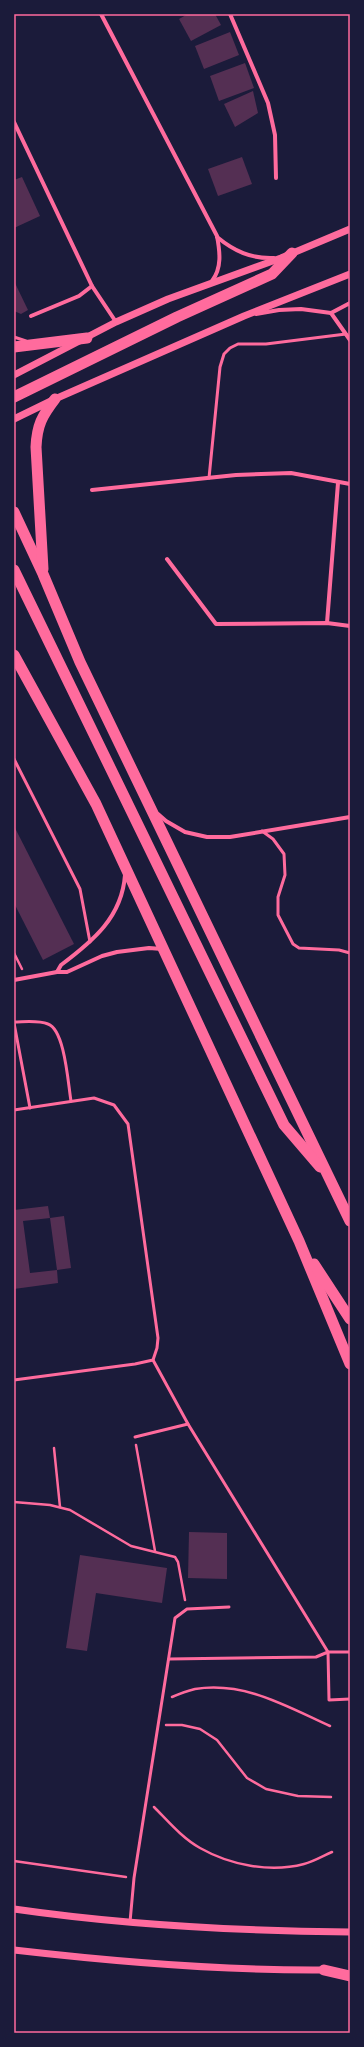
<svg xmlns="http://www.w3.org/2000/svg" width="364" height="2047" viewBox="0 0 364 2047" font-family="'Exo 2',sans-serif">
<rect width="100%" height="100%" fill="#1b1b3a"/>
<g fill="#542f53">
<polygon points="188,14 215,14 221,25 191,41 179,19"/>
<polygon points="230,32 239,55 204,69 195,46"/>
<polygon points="245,63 254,88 219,101 210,76"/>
<polygon points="253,91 258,113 235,127 224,104"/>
<polygon points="242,157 252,184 218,196 208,169"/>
<polygon points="22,177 40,216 14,228 14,180"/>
<polygon points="14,281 28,310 21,314 14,311"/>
<polygon points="14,826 74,944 43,960 14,903"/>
<polygon points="48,1206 50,1218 23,1221 30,1273 57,1270 50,1218 64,1216 71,1268 57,1270 58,1283 14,1289 14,1210"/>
<polygon points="189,1532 227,1533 227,1579 188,1578"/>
<polygon points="80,1555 167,1568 162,1603 96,1593 87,1651 66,1648"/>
</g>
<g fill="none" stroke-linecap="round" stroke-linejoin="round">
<g stroke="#ff6b9d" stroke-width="2.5">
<polyline points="14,953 22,969"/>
<polyline points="136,1445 155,1551"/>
<polyline points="54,1448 60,1507"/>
<polyline points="14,1502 50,1505 70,1510 131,1546 175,1557 178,1562 185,1600"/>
<path d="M172,1697c7,-3 15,-6 23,-8 49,-8 91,17 135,37"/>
<polyline points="166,1725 182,1725 200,1729 217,1740 247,1778 266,1789 298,1796 331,1797"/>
<path d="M154,1807c14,14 28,31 46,41 30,17 70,25 104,16 9,-2 19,-8 28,-12"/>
<polyline points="14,1861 126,1877"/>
</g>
<g stroke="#ff6b9d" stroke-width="3">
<polyline points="14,337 26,341"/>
<polyline points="209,478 220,367 224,354 230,348 238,344 266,344 346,334"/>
<polyline points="14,759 80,889 90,942"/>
<polyline points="262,831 273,839 284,854 285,875 278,897 278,915 293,944 299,948 339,950 350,953"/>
<path d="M14,1022c10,0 24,-2 34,2 17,6 20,60 23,77"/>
<polyline points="14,1023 30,1108"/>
<polyline points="14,1110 94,1098 114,1105 128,1124 158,1338 157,1348 153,1360 135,1364 14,1380"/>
<polyline points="153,1360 188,1424 328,1652 350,1652"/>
<polyline points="135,1437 188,1424"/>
<polyline points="169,1659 316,1657 328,1652 329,1700 350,1699"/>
<polyline points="130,1922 134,1878 175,1618 187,1609 229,1607"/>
</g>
<g stroke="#ff6b9d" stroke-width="4">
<path d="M101,14l116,222c3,16 5,32 -5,45"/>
<polyline points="230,14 268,103 275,135 276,178"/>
<polyline points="14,122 92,286 116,322"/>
<path d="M217,237c17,14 34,22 57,21"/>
<polyline points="331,313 350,340"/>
<polyline points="256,314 279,310 301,309 331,313 350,303"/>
<polyline points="31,316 79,296 92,286"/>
<polyline points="92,490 236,475 291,473 350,484"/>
<polyline points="167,559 216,624 327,623 350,626"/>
<polyline points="327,623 338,483"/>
<polyline points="158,814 166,821 185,832 207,837 230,837 350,817"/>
<path d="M57,972l4,-7c32,-24 61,-48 64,-90"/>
<polyline points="14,980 57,972 67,972 102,956 117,952 149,948 162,949"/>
</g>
<g stroke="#ff6b9d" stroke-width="7">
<polyline points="14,375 116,322 168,299 281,258 350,229"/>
<polyline points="14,419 55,399 244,316 350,274"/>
<path d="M14,1909c111,16 224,22 336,23"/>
<path d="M14,1950c104,12 208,21 313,20"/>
</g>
<g stroke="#ff6b9d" stroke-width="11">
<polyline points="14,347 87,338"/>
<polyline points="14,397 177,317 272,274 292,253"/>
<polyline points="14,512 43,574 80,662 350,1221"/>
<path d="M43,569l-7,-122c1,-22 6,-31 19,-48"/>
<polyline points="14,570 284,1125 320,1167"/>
<polyline points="14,655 96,804 299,1241 350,1364"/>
<polyline points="314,1264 350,1319"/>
<polyline points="324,1970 350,1976"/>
</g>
</g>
<rect width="364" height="2047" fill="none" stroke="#1b1b3a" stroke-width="30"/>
<rect x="15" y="15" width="334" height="2017" fill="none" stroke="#ff6b9d" stroke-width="1.5"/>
</svg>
